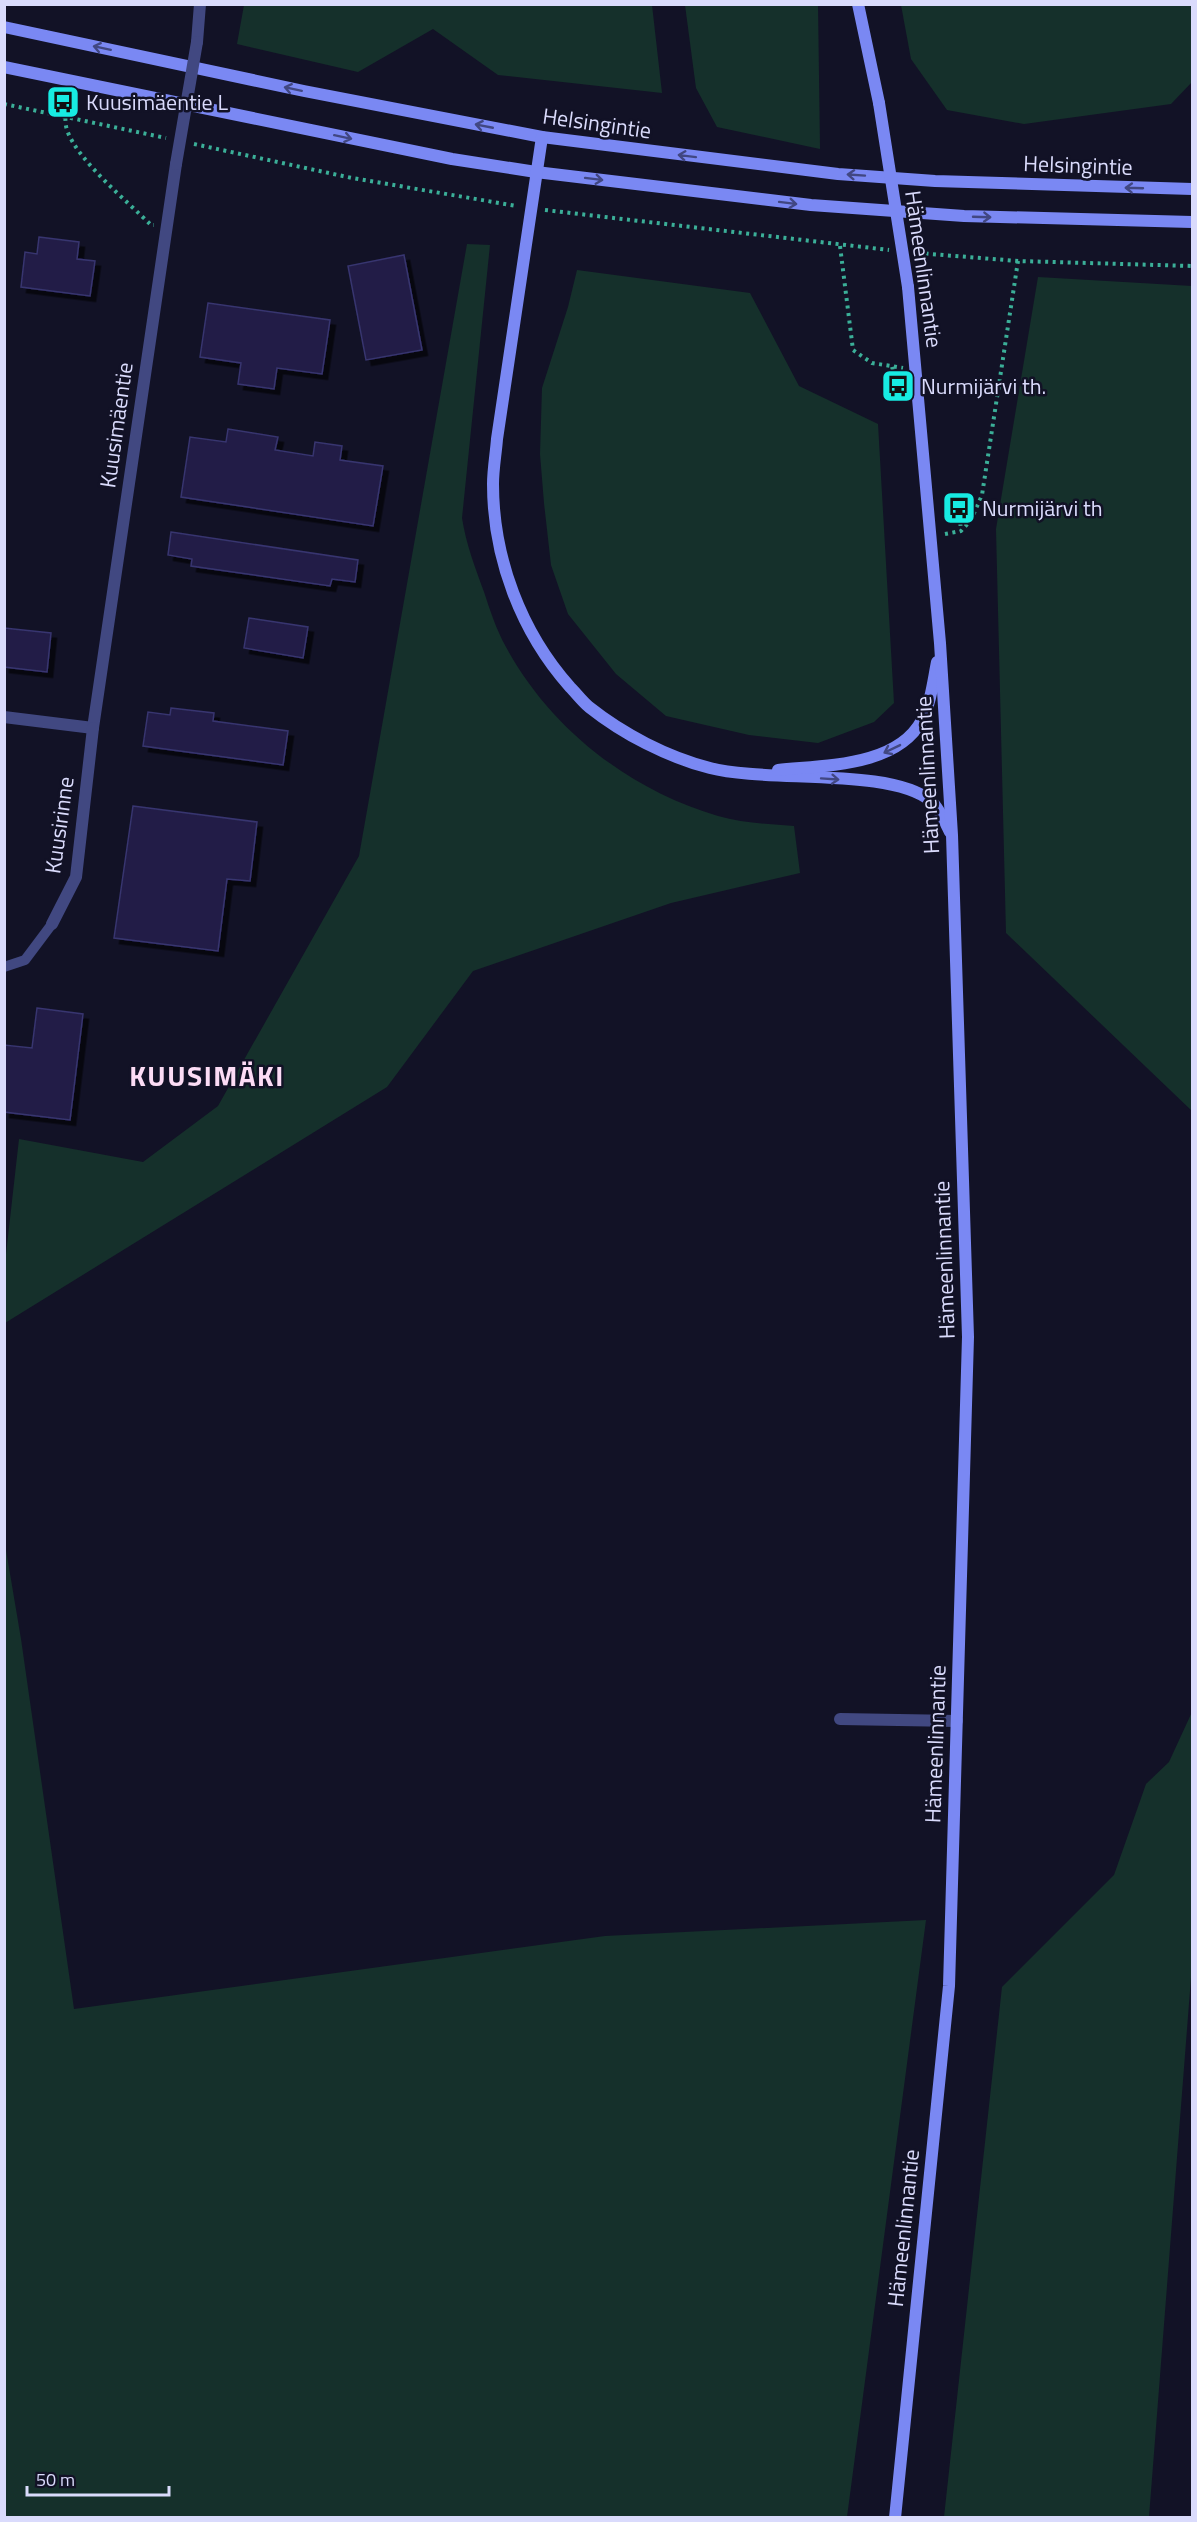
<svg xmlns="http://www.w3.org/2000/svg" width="1197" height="2522" viewBox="0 0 1197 2522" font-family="'Titillium Web',sans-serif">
<defs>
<filter id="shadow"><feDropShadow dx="5.5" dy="5.5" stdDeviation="0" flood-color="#0009"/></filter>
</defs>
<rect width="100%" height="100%" fill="#121226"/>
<g fill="#15302b">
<polygon points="244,5 652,5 662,93 498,75 433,29 358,72 237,44"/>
<polygon points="685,5 818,5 820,149 717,127 696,88"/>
<polygon points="901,5 1192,5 1192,82 1171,104 1024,124 947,110 911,59"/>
<path d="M467,244l23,1 -28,273c4,26 13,49 22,74 6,18 12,37 22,55 44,81 123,143 212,169 24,7 51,8 76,10l6,47 -129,30 -198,68 -86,116 -382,236v-60l14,-124 124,23 75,-56 141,-250z"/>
<polygon points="577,270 750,293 799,386 878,424 894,703 874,722 818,743 749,735 666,716 616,674 568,614 551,565 544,503 540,454 542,388 568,307"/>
<polygon points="1038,277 1192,286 1192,1111 1006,933 996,529"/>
<polygon points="5,1544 21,1639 74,2009 605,1936 926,1920 847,2517 5,2517"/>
<polygon points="1192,1712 1192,1965 1149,2517 944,2517 1002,1987 1114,1875 1146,1784 1169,1762"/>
</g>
<g fill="#221f46" stroke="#37346f" stroke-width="1.5" filter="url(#shadow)">
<polygon points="39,237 79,242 77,259 95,261 90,296 21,287 25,252 37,254"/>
<polygon points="404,255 422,350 366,360 348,266"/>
<polygon points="208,303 330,320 322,374 277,368 274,389 238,384 241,363 200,357"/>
<polygon points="228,429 278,437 275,450 313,456 315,442 342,446 340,460 383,466 373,526 181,497 190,437 226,442"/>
<polygon points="171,532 358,560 355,582 332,579 330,586 191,566 192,559 168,555"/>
<polygon points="249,618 308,627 303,658 244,648"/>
<polygon points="4,628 51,633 47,672 4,667"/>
<polygon points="171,708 214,713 213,721 288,731 283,765 143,746 148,712 170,715"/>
<polygon points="133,806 257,822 250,881 227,879 218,951 114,938"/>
<polygon points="37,1008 83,1014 70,1120 4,1112 4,1045 32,1048"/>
</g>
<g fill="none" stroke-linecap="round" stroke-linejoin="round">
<g stroke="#3baf98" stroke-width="4" stroke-dasharray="3 4.5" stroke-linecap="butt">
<path d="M67,103c-1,9 -3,18 0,27 10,30 61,72 84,95h3"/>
<polyline points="4,104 166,138"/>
<polyline points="194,144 352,178 517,206"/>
<polyline points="545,210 889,250"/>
<polyline points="840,246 853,350 872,363 903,368"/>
<polyline points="918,253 1018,261 1192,266"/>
<polyline points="892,367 898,386"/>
<polyline points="959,508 961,531"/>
<polyline points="945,534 961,531 971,520 982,495 1018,261"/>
</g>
<polyline stroke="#414881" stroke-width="10" points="4,967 25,960 52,924"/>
<g stroke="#414881" stroke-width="12">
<polyline points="197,42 200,4"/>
<polyline points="4,717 93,728 176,164"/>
<polyline points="52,924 76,877 93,728"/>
<polyline points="840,1719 957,1721"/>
</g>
<g stroke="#7a88f3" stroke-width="12">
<polyline points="858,4 879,103"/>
<polyline points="4,27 304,91 542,137 838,174 935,181 1192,189"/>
<polyline points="4,67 452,159 536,172 811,205 964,216 1192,222"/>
<path d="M542,137l-45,302c-1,14 -4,30 -4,45 0,74 28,148 77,203 6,6 12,14 19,20 34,27 78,50 121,61 56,15 180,-1 221,33 8,7 14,21 19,31"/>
<path d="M778,770c46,-5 119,-3 144,-50 9,-18 11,-38 15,-58"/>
<polyline points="895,2518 949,1986 968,1337 952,835 940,643 908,287"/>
</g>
<polyline stroke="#414881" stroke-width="12" points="176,164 197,42"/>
<polyline stroke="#7a88f3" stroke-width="12" points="879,103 908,287"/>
</g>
<defs><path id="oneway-shaft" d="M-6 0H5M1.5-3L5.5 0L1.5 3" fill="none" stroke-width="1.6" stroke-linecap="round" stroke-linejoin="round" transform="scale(1.5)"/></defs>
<g stroke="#414782">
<use href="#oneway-shaft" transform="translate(102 48) rotate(-168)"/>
<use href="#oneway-shaft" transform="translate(293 89) rotate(-168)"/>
<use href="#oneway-shaft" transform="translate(484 126) rotate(-169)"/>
<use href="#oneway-shaft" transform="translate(343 137) rotate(12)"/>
<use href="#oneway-shaft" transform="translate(687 156) rotate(-173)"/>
<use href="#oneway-shaft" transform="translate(856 175) rotate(-176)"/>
<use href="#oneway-shaft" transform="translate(594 179) rotate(7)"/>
<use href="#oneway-shaft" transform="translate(1134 188) rotate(-178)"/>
<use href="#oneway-shaft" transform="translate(788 203) rotate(7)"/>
<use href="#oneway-shaft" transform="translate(982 217) rotate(2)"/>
<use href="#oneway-shaft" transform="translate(892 749) rotate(154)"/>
<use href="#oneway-shaft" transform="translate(830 779) rotate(4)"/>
</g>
<defs>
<symbol id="bus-square" viewBox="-11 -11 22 22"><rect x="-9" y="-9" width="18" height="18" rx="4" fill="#17ebe2" stroke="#121226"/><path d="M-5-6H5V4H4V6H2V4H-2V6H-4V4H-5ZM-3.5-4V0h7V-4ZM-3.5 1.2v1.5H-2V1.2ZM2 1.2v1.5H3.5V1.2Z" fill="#111"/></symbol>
</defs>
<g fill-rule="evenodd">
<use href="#bus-square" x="44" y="83" width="38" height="38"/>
<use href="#bus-square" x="879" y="367" width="38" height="38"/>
<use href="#bus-square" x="940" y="489" width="38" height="38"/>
</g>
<g text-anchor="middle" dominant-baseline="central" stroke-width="5" stroke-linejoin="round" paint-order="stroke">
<g font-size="22" fill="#dadbfc" stroke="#121226" text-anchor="start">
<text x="86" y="102">Kuusimäentie L</text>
<text x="921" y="386">Nurmijärvi th.</text>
<text x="982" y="508">Nurmijärvi th</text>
</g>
<g font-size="22" fill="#dadbfc" stroke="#121226">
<text transform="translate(597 123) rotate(8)">Helsingintie</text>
<text transform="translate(1078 165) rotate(2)">Helsingintie</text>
<text transform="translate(924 269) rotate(82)">Hämeenlinnantie</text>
<text transform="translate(116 425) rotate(-82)">Kuusimäentie</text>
<text transform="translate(927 775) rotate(-93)">Hämeenlinnantie</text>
<text transform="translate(59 825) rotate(-82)">Kuusirinne</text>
<text transform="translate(944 1260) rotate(-92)">Hämeenlinnantie</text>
<text transform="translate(935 1744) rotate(-88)">Hämeenlinnantie</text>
<text transform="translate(903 2228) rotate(-84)">Hämeenlinnantie</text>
</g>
<g font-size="28" font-weight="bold" letter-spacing="1.5" fill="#fcdcf5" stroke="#121226">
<text x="207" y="1075">KUUSIMÄKI</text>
</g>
</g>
<rect width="1197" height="2522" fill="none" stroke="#dadbfc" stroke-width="12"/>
<path d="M27 2486v9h142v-9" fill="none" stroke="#dadbfc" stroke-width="3"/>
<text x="36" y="2486" font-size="18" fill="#dadbfc" stroke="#121226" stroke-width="4.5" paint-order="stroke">50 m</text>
</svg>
